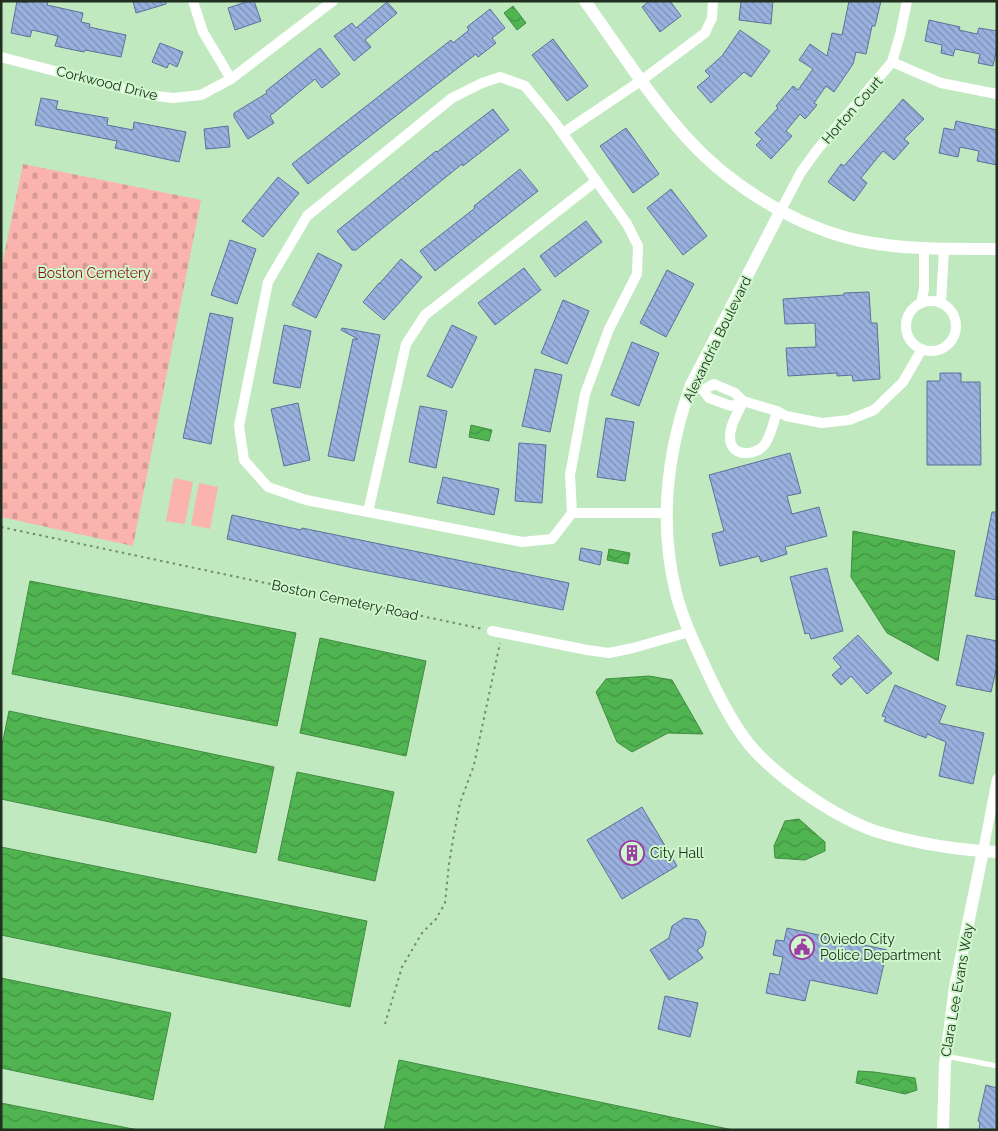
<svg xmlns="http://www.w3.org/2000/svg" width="998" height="1131" viewBox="0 0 998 1131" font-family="Raleway,sans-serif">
<defs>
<pattern id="cemetery-stones" width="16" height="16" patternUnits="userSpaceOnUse" patternTransform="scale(1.25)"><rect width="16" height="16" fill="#fbb3ae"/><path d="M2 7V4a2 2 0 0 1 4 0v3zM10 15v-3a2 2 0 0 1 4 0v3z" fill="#d79a95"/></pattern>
<pattern id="water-waves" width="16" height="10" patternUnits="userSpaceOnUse" patternTransform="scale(1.25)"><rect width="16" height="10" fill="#50b451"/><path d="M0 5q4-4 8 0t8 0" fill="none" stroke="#429343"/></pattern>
<pattern id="building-back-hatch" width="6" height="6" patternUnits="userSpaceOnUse" patternTransform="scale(1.25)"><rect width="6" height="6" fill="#9ab1df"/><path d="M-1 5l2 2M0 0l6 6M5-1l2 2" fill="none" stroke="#7d90b4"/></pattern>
</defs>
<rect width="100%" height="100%" fill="#c1e9bf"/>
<polygon fill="url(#cemetery-stones)" points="23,164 201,200 133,546 1,517 1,270"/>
<g fill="#fbb3ae">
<polygon points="174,478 193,482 185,524 166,521"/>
<polygon points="199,483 218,487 210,529 191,525"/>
</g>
<g fill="url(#water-waves)" stroke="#428c42">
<polygon points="513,6 526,23 517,30 504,13"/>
<polygon points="471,425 492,430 489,441 469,437"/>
<polygon points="853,531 955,551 938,661 887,633 851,577"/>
<polygon points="609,549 630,553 628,564 607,560"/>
<polygon points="30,581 296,633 277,726 12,674"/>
<polygon points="320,638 426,661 406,756 300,733"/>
<polygon points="649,676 672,680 703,734 668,733 632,752 617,742 596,692 606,679"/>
<polygon points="9,711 274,767 256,853 1,799 1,750"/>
<polygon points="297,772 394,792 375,881 278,860"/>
<polygon points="799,819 825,842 825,851 805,860 775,858 774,846 785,821"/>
<polygon points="1,847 367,921 350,1007 1,935"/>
<polygon points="1,978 171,1013 153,1100 1,1068"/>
<polygon points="399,1060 733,1130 384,1130"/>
<polygon points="858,1071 874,1072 915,1078 917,1090 905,1094 856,1083"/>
<polygon points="1,1103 138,1130 1,1130"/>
</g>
<g fill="url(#building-back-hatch)" stroke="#5b719b">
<polygon points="17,1 27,3 27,1 48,1 47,5 83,13 81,22 90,24 89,27 126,35 121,57 85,50 84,52 55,46 58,36 32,30 30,37 11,33"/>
<polygon points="133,1 166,1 166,4 136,13"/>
<polygon points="249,1 254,1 261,21 235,30 228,8"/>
<polygon points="649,1 670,1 681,16 660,32 642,7"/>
<polygon points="741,1 773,1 771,24 739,20"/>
<polygon points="849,1 881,1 875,26 872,26 866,54 856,52 853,64 834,92 826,86 814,103 817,105 805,119 800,114 786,131 792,136 771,159 756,145 762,139 755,133 778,108 776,106 793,86 798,90 813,69 799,60 810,44 827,56 832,33 842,35"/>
<polygon points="387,2 397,13 365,40 371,47 354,61 334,36 352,23 356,28"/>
<polygon points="490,9 505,28 492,38 496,43 478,57 476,54 308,184 292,164 451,40 453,43 469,30 467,27"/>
<polygon points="929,20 960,27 959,30 977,34 979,28 997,31 997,47 993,66 978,63 980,54 955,49 953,56 941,53 942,45 925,41"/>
<polygon points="740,30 770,51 751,77 744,72 711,103 697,87 710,76 705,71 722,56"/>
<polygon points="553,39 588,86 567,101 532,55"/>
<polygon points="160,43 183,52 177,67 169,63 167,68 152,62"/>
<polygon points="320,48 340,74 322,88 315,79 270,116 274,123 248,139 234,117 234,113 267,93 266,91"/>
<polygon points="41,98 58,101 56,109 108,118 107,125 133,130 134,122 186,132 179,162 115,148 117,141 35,125"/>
<polygon points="903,99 924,119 904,139 909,143 894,160 883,151 861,178 867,183 854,201 828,182 841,164 844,166"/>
<polygon points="493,109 509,130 463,166 462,164 356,250 352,250 337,231 436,151 437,152"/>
<polygon points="956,121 997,130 997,165 977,161 979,151 960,147 958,157 939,153 944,128 954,130"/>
<polygon points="228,126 230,147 206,149 204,129"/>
<polygon points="626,128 659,174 633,193 600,146"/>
<polygon points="520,169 538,191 435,271 420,251 475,208 474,206"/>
<polygon points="278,177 299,193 263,237 242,221"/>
<polygon points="671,189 707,236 683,255 647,208"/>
<polygon points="586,221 602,242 555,277 540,256"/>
<polygon points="230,240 256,249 237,304 211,295"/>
<polygon points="318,253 342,265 316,318 292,305"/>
<polygon points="401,259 422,277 384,320 363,302 379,283 381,284 380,283"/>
<polygon points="524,268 541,290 495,325 478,303"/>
<polygon points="667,270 694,284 666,337 640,323"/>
<polygon points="869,292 871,323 877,323 880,379 853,381 852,375 837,376 837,373 788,376 786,348 816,347 815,323 785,324 783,299 844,295 844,293"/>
<polygon points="563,300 589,311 567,364 541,353"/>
<polygon points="210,313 233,318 211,444 183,438"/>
<polygon points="284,325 311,331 300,388 273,383"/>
<polygon points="452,325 477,337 452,388 427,376"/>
<polygon points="342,328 380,335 354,461 328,456 353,339 358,339 341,330"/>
<polygon points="632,342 659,353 639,406 611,395"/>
<polygon points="535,369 562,375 550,432 522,426"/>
<polygon points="940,373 961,373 961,382 980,382 981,465 927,465 927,381 940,381"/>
<polygon points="298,403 310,460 284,466 271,409"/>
<polygon points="420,406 447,411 436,468 409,462"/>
<polygon points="606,418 634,422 625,481 597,477"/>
<polygon points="519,443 546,445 542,503 515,501"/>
<polygon points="790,453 801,493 787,496 792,514 819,507 827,536 785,547 787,554 761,562 759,556 720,566 712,534 724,531 709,475"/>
<polygon points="443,477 499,489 494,515 437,503"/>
<polygon points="992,512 997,512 997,600 975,596"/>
<polygon points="232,515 301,530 302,528 569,583 563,610 353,568 227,539"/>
<polygon points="581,548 602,552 600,565 579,560"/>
<polygon points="827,568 843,631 811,639 809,633 805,634 790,577"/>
<polygon points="858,635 892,673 867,694 851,676 841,685 832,675 841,667 833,658"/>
<polygon points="967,635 997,641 997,666 991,692 956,685"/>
<polygon points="895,685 946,706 939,723 984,733 973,784 939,776 946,742 927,734 926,738 884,721 886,717 882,716"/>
<polygon points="642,807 677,866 622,899 587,840"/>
<polygon points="684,918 698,920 706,932 703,946 697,950 703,958 669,980 650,950 669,938 672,926"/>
<polygon points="787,928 887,950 877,994 810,980 805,1001 766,993 770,973 779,975 783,957 773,955 776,940 784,941"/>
<polygon points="665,996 698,1003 690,1037 658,1029"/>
<polygon points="986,1085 997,1088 997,1130 979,1130 980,1122 978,1121"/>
</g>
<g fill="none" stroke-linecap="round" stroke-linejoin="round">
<g stroke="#718c6f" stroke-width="2" stroke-dasharray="2.5 4" stroke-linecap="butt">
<polyline points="1,527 483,629"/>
<polyline points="385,1024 402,967 422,933 436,919 445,903 449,864 454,834 460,803 474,765 500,643"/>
</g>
<polyline stroke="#fff" stroke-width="5" points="946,1056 997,1066"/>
<g stroke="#fff" stroke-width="10">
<polyline points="193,1 203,32 231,79"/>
<polyline points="1,57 148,95 173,98 201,95 231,79 333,1"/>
<polyline points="892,62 941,83 997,94"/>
<polygon points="500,77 525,86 553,120 627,224 638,246 637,274 609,329 585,394 570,475 572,513 552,539 522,542 306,500 268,487 244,460 239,426 268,282 307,216 452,98 482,83"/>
<polyline points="563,133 642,80 705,33 712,18 713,1"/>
<polyline points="780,212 801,172 817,150 892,62 900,35 907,1"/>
<circle cx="931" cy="326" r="25"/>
<polyline points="921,303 924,289 924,249"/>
<polyline points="941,303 944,249"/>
<polyline points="697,387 703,390 709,398 731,406 743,401"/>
<polyline points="703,390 714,384 735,393 743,401 777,411 786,416 822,423 849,420 874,410 903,382 922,349"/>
<path d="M743,401c-4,11 -14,24 -13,37 0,19 26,19 35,6 6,-9 9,-22 12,-33"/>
<polyline points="368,512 406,344 425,315 596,181"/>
<polyline points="572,513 666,513"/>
<polyline points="492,631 587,650 609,653 633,648 689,632"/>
<polyline points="983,851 997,779"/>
</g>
<g stroke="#fff" stroke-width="12">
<path d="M585,1c33,46 64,95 102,137 43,48 111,90 174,103 45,9 90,8 136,8"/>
<path d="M780,212l-89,173c-24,67 -32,139 -15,208 6,24 16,46 26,67 12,27 33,70 53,91 29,31 83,68 123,81 37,11 79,18 119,20"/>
<polyline points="943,1130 945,1064 955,987 983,851"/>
</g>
</g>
<defs>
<symbol id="building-ring" viewBox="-11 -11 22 22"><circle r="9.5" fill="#cef7cc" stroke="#9c3da6" stroke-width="1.5"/><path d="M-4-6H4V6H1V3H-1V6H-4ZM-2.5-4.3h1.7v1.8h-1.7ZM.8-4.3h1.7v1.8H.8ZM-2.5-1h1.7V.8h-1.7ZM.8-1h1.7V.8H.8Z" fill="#9c3da6"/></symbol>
<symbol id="civic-ring" viewBox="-11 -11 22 22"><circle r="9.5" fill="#cef7cc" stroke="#9c3da6" stroke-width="1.5"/><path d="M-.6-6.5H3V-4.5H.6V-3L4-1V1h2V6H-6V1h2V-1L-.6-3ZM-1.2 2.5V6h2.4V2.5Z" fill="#9c3da6"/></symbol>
</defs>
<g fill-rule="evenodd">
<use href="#building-ring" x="618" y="839" width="28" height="28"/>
<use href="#civic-ring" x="788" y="933" width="28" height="28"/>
</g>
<g text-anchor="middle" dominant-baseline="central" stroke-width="4" stroke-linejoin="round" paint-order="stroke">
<g font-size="14" fill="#202f1f" stroke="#cef7cc">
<text transform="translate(107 83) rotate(14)">Corkwood Drive</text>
<text transform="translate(852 110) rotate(-49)">Horton Court</text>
<text transform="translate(717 339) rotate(-64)">Alexandria Boulevard</text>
<text transform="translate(345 600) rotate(12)">Boston Cemetery Road</text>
<text transform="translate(957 990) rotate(-80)">Clara Lee Evans Way</text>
</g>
<g font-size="14" fill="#8f111d" stroke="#cef7cc">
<text x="94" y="273">Boston Cemetery</text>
</g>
<g font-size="14" fill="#202f1f" stroke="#cef7cc" text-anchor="start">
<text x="650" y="853">City Hall</text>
<text x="820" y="939">Oviedo City<tspan x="820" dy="16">Police Department</tspan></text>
</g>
</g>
<rect width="998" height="1131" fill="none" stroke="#202f1f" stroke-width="5"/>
</svg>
